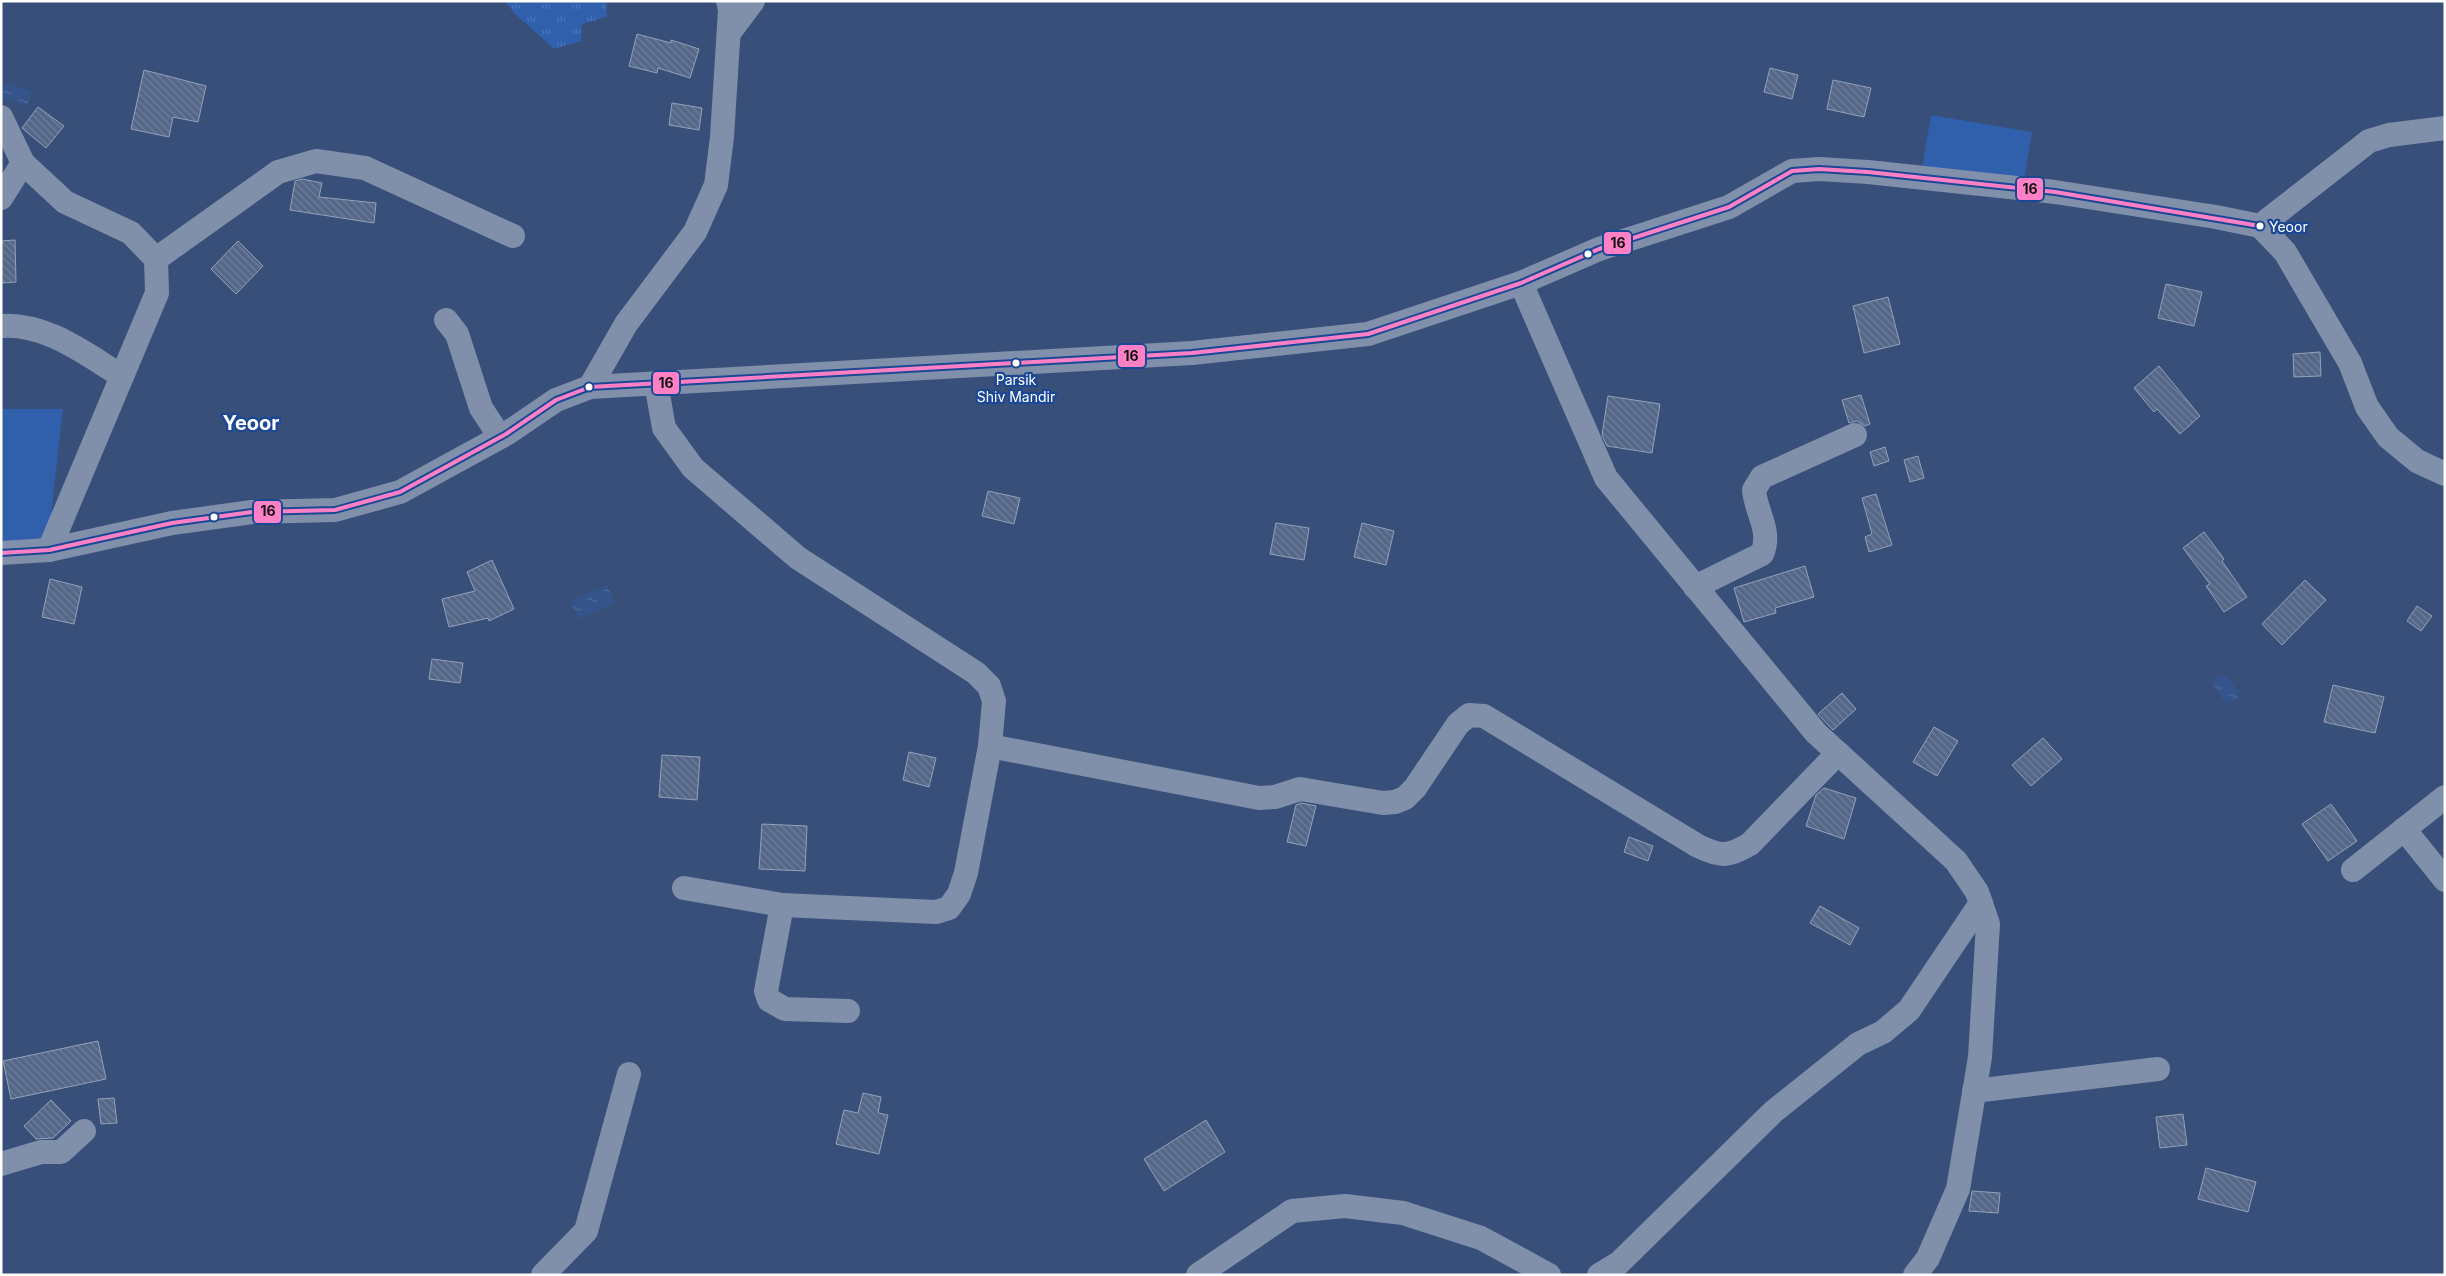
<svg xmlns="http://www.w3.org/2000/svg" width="2446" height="1276" viewBox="0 0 2446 1276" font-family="Inter,sans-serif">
<defs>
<pattern id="grass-tufts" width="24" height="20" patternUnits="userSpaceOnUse" patternTransform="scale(1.25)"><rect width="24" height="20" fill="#305fab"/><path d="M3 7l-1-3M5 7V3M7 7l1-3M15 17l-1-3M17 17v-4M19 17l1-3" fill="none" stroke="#4f77b8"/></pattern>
<pattern id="water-ripples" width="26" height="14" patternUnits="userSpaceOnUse" patternTransform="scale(1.25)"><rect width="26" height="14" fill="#34548b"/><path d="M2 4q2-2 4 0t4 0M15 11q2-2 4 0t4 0" fill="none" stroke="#526e9c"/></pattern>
<pattern id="building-back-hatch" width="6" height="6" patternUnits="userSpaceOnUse" patternTransform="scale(1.25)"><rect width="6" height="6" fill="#546788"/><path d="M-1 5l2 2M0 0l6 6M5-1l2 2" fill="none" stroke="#6e7e9a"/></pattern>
</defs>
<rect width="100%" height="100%" fill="#374f79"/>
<polygon fill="url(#grass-tufts)" points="505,1 606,1 607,17 582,24 581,41 554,49 514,13"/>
<g fill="#305fab">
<polygon points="1931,115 2032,132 2023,186 1922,169"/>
<polygon points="1,409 63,409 48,542 1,543"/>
</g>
<g fill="url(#water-ripples)">
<polygon points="3,82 32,91 27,106 1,98"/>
<polygon points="607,585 615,603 578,619 570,601"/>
<polygon points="2226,676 2239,691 2237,699 2228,703 2222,699 2213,684 2215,677"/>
</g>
<g fill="url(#building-back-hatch)" stroke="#94a2b9">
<polygon points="637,34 671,43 671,40 699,49 690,78 658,68 657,73 629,66"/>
<polygon points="1770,68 1798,75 1792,99 1764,92"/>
<polygon points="144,70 206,86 198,122 173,117 169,137 131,129"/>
<polygon points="1833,80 1871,88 1864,117 1827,109"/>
<polygon points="672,103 702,108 699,130 669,125"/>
<polygon points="38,107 64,126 46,148 22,128"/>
<polygon points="302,179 322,183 319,197 376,203 374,223 290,210 295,181"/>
<polygon points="15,240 16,282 1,283 1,241"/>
<polygon points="238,241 263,266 236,294 211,269"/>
<polygon points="2166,284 2202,292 2194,326 2158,318"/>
<polygon points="1888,297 1900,344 1864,353 1853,306"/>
<polygon points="2320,352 2321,376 2294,377 2293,354"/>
<polygon points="2159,366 2200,416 2180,434 2157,409 2154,412 2134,388"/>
<polygon points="1861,395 1870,424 1865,426 1857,421 1849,423 1842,400"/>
<polygon points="1608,396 1660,404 1652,453 1607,446 1602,435"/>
<polygon points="1885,447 1889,461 1874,466 1870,452"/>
<polygon points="1918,456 1924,478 1910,482 1904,460"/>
<polygon points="988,491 1020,498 1014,524 982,516"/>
<polygon points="1876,494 1892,545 1869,552 1865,537 1872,534 1862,498"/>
<polygon points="1276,523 1309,528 1304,560 1270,554"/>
<polygon points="1362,523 1394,531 1386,565 1354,557"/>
<polygon points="2204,532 2224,559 2222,561 2247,597 2224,612 2206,586 2210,584 2183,548"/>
<polygon points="492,560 514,609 489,621 488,618 449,627 442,599 475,591 467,572"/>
<polygon points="1805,566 1814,597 1775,608 1776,613 1744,622 1734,588"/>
<polygon points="50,579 82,587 74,624 42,617"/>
<polygon points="2305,580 2326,600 2282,645 2262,624"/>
<polygon points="2417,606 2432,616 2421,631 2407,621"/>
<polygon points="432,659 463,663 460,683 429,679"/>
<polygon points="2333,685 2384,697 2375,733 2324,722"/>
<polygon points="1842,693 1856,709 1833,730 1818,714"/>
<polygon points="1934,727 1958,741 1937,776 1913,762"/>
<polygon points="2043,738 2062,759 2031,786 2012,765"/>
<polygon points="909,752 936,758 929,787 903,780"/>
<polygon points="662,755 700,757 697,800 659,797"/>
<polygon points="1824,788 1856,798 1844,839 1806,826 1816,795"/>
<polygon points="1301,803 1316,806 1306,846 1287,842 1296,805"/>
<polygon points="2331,804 2357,841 2328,861 2302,824"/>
<polygon points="762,824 807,826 805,871 759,869"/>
<polygon points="1629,837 1653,846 1648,861 1624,852"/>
<polygon points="1820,906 1859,928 1850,945 1810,923"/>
<polygon points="98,1041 106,1079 11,1099 3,1061"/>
<polygon points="863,1093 881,1097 878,1113 888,1115 879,1154 836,1144 844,1110 858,1113"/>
<polygon points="114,1098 117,1123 101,1124 98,1099"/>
<polygon points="51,1100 71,1121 53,1138 36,1139 24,1126"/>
<polygon points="2183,1114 2187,1145 2160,1148 2156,1117"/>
<polygon points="1206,1120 1225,1152 1164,1191 1144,1159"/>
<polygon points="2206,1168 2256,1182 2248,1212 2198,1199"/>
<polygon points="1972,1191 2000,1193 1998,1213 1969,1211"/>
</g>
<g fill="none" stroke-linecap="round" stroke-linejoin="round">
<g stroke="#8090ab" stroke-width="24">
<polyline points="729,33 753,1"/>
<polyline points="1,117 23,163 65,202 131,233 156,259 157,293 49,550"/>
<polyline points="1,198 23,163"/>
<polyline points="2260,226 2369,141 2389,135 2445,128"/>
<polyline points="156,259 278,172 316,161 365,168 513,236"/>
<polyline points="1521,283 1606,478 1816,733 1956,861 1977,892 1988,924 1980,1057 1958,1189 1928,1258 1915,1275"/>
<polyline points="446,320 457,334 481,408 500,437"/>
<path d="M1,326c46,-3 84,28 121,50"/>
<polyline points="656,383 664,428 693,468 798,558 976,673 989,686 994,701 990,746 966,873 959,894 949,908 936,912 782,905 684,888"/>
<polyline points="590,387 626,324 695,232 716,185 722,137 730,10 728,1"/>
<polyline points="1,553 49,550 172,523 252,512 335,510 400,492 506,434 556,400 590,387 1192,353 1368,334 1521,283 1599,249 1729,207 1792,171 1819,169 1868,172 2055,192 2216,217 2260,226 2285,252 2350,363 2367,407 2388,437 2417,461 2445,474"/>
<path d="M1695,587l67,-33c10,-23 -6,-41 -8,-64l8,-13 93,-42"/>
<path d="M990,746l269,52 16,-1 25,-8 83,14 12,-1 10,-4 10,-10 43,-64 11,-9 15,1 214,130c23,11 30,11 52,-2l88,-91"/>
<polyline points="2404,829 2445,880"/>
<polyline points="2353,870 2445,797"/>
<polyline points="782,905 766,991 769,1000 785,1009 848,1011"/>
<polyline points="1974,1091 2158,1069"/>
<polyline points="1,1164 41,1152 61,1152 84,1131"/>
<polyline points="543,1275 586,1231 629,1074"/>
<polyline points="1198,1275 1292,1211 1345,1206 1403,1213 1481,1238 1549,1275"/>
<polyline points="1599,1275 1619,1263 1773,1112 1858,1044 1883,1032 1909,1010 1981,903"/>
</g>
<defs>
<polyline id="bus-1" points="1,553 49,550 172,523 252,512 335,510 400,492 506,434 556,400 590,387 1192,353 1368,334 1521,283 1599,249 1729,207 1792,171 1819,169 1868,172 2055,192 2260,226"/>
</defs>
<use href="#bus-1" stroke="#1b4895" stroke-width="8"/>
<use href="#bus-1" stroke="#ff80c5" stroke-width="4"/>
</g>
<g fill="#fff" stroke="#1b4895" stroke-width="2">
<circle cx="2260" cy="226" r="4.5"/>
<circle cx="1588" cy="254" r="4.5"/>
<circle cx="1016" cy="363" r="4.5"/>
<circle cx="589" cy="387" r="4.5"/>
<circle cx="214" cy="517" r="4.5"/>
</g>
<g text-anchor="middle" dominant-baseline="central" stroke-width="4.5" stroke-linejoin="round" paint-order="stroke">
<g font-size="14" fill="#fff" stroke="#1b4895" text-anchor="start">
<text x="2269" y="226">Yeoor</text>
<text x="1016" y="379" text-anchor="middle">Parsik<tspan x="1016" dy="17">Shiv Mandir</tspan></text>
</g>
<g font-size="20" font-weight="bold" fill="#fff" stroke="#1b4895">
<text x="251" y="423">Yeoor</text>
</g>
</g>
<g stroke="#1b4895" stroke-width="2">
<rect x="2016" y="177" width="28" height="24" rx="5" fill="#ff80c5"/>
<rect x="1603" y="231" width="29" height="24" rx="5" fill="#ff80c5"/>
<rect x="1117" y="344" width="29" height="24" rx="5" fill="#ff80c5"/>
<rect x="652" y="371" width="28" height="24" rx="5" fill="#ff80c5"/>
<rect x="253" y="500" width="29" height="24" rx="5" fill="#ff80c5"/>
</g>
<g font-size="14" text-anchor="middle" font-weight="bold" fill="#111">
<text x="2030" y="194">16</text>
<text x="1618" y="248">16</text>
<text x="1131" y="361">16</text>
<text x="666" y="388">16</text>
<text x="268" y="516">16</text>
</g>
<rect width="2446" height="1276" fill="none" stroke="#ffffff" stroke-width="5"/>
</svg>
